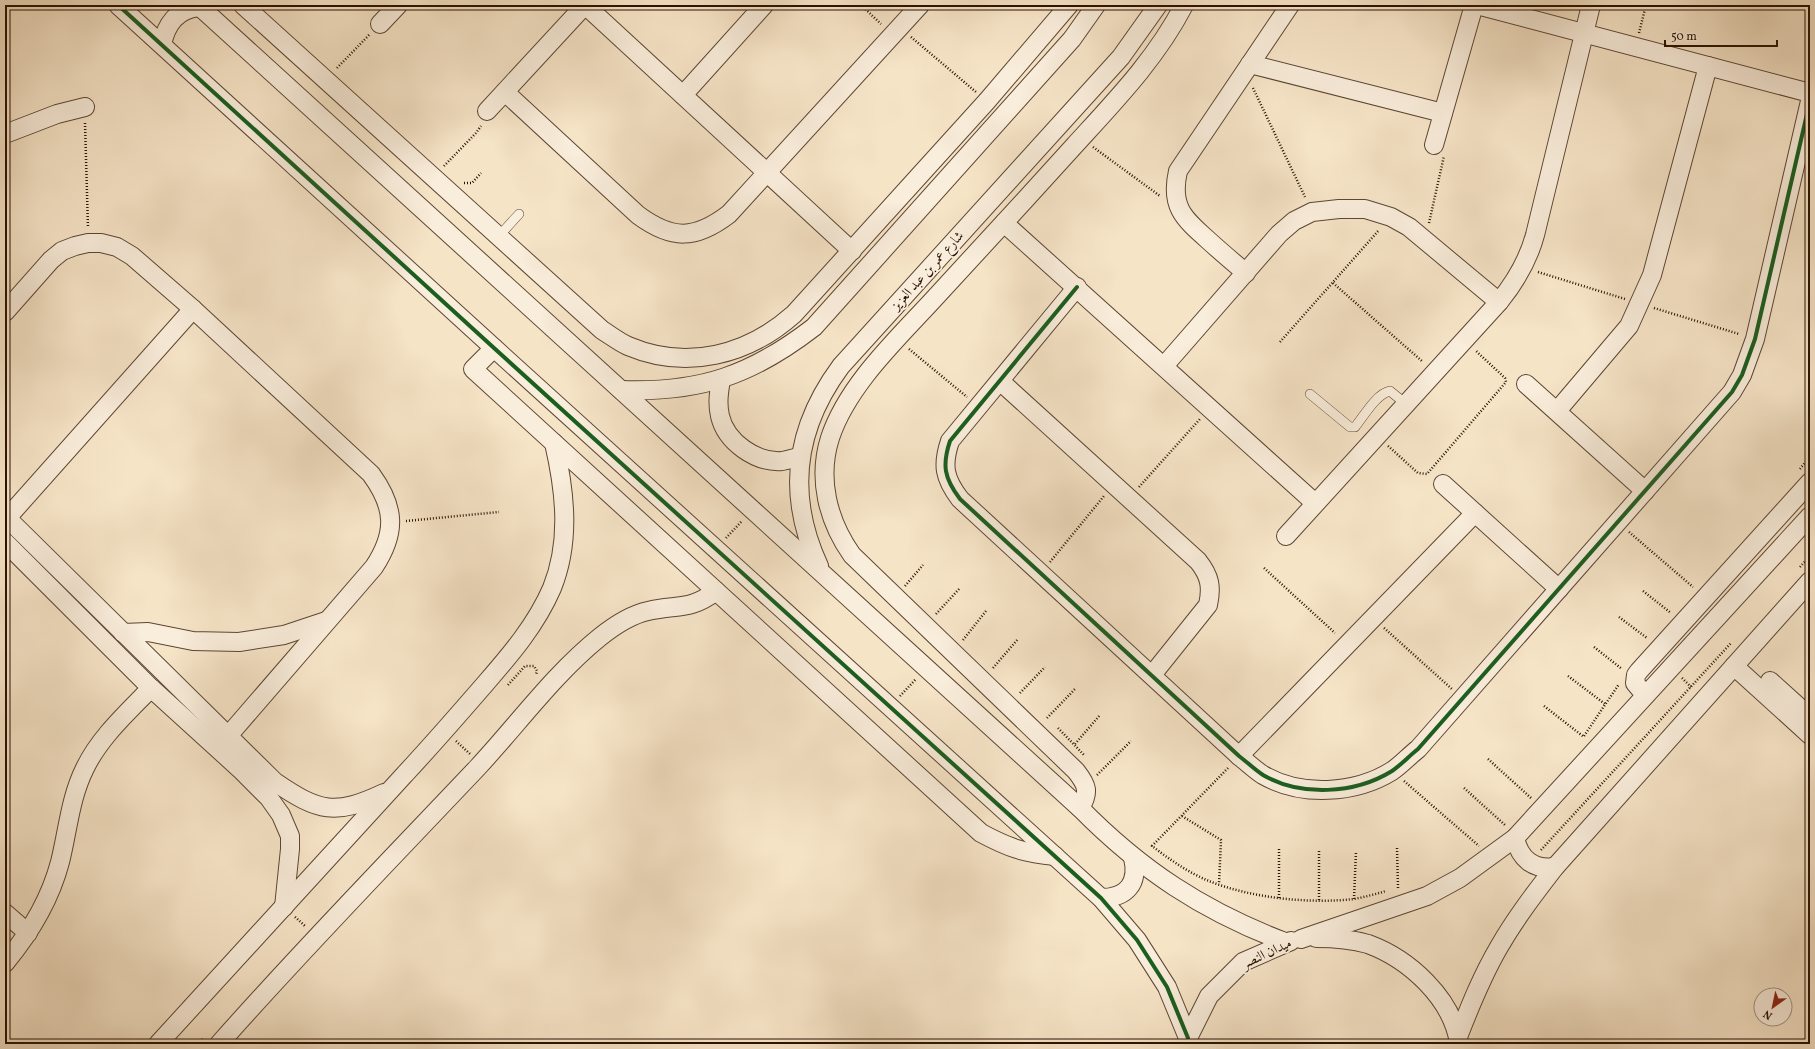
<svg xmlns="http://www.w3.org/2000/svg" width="1815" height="1049" viewBox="0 0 1815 1049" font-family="Vollkorn,Amiri,serif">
<rect width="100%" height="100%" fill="#f6e4c7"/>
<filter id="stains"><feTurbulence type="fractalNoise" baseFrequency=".005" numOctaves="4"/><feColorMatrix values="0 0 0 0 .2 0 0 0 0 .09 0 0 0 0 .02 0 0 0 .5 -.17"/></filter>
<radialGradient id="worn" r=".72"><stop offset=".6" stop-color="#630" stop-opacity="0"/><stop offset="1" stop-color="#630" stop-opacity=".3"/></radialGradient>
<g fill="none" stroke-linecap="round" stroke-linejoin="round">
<defs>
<g id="lane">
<polyline points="498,237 519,214"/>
<path d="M1310,394l40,33h5c9,-11 21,-33 35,-36l16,13"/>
</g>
<g id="street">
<polyline points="118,5 494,348 1101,898 1137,940 1167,987 1188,1038"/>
<path d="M198,5l882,803c61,62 123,103 205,134"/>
<path d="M243,5l359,325c8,5 17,12 26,16 59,25 120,9 166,-32l193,-213 82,-96"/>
<polyline points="585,5 852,251"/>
<polyline points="1477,5 1810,93"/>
<polyline points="380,24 398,5"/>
<path d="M162,45c4,-21 15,-36 37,-38"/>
<polyline points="1250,64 1443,113"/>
<path d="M505,92l133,123c34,25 57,25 91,-1l191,-209"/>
<polyline points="683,95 764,5"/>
<polyline points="487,111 585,5"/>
<polyline points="5,134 57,114 85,107"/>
<polyline points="1434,145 1474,5"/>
<polyline points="1004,223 1315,503"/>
<path d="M1246,273c-13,-11 -26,-22 -38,-33 -25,-22 -38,-34 -30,-69l112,-166"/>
<path d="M1077,287l-127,154c-8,24 -6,37 10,58l279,257c8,6 16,14 24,19 38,22 92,19 129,-4 9,-6 17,-15 26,-22l314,-357 10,-17 13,-36 55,-238"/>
<path d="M5,312l46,-52 11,-9 13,-5 13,-3h13l16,4 15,9 61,53 178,165c24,33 26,58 3,93l-146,169"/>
<path d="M494,348l-21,21 508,464c28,15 43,20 74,23"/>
<polyline points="1164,366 1279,234 1294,221 1312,212 1339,209 1365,209 1391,217 1409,227 1499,302"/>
<path d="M721,379c-2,13 -4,24 -1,37 6,26 36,47 62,45 6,-1 12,-3 18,-4"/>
<path d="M1000,381l198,180c12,15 14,26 10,44l-56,70"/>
<polyline points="1526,384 1645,491"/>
<path d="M621,390c79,3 131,-15 193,-63l258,-288 24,-34"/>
<polyline points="1557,411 1629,326 1652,275 1708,66"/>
<polyline points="1443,484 1559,589"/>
<path d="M5,516l270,266c44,30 60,34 109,11"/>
<polyline points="7,518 193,309"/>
<path d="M1286,536l213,-234c17,-21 29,-41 36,-67l56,-230"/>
<polyline points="5,542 151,688 240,769 269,798 281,815 290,836 290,849 284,907"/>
<path d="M819,566c-33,-71 -24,-138 22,-200l280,-309 37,-52"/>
<polyline points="123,633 148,632 193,641 239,642 284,635 326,621"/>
<polyline points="1734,666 1810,735"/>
<polyline points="1770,681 1810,717"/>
<polyline points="1645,695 1635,683 1636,675 1639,671 1810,482"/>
<polyline points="1239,756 1475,513"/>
<path d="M1080,808c10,-16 7,-23 -4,-37l-224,-216c-24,-34 -35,-76 -22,-117 17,-52 66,-98 102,-137 48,-52 95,-103 142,-155 41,-45 82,-87 110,-141"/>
<path d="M1515,838c5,21 18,32 40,29"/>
<path d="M1101,898c26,0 38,-15 32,-40"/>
<polyline points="5,913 28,933"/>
<path d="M1316,938c17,0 35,1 52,6 41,15 84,54 91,99"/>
<polyline points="1301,939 1427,896 1460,878 1515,838 1810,516"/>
<path d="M5,963c25,-30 45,-63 55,-101 8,-32 10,-64 25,-94 15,-31 42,-55 66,-80"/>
<path d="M1458,1037c12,-31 24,-61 41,-90 16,-28 36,-54 56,-80l255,-286"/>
<path d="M158,1044c83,-90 165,-180 247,-270 28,-30 54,-60 80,-90 26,-30 51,-59 67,-96 19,-47 13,-97 2,-145"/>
<path d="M219,1044c84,-95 172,-185 259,-277 40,-43 76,-93 122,-130 15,-12 30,-22 48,-26 29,-7 42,0 68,-20"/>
<polyline points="1188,1044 1188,1038 1209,996 1243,962 1291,941"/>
</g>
</defs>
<use href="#lane" stroke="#5d4633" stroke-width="10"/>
<use href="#street" stroke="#5d4633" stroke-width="20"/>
<g stroke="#2a1102" stroke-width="2.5" stroke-dasharray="1 2" stroke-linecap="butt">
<polyline points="861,5 881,24"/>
<polyline points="1639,33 1646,5"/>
<polyline points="911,37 976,92"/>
<polyline points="337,68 370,34"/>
<polyline points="1253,88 1305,197"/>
<polyline points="85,123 88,228"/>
<polyline points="1093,147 1160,196"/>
<polyline points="444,166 476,133 481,126"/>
<polyline points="464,183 472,183 481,173"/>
<polyline points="1429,223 1444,156"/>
<polyline points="1538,272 1625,299"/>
<polyline points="1333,283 1423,362"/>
<polyline points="1654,308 1739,334"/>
<polyline points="1280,342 1379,230"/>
<polyline points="909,349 967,397"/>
<polyline points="1388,446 1418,473 1427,474 1506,382 1505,378 1475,350"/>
<polyline points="1807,460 1810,463"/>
<polyline points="1800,469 1810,456"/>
<polyline points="1139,487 1200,419"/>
<polyline points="406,521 499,512"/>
<polyline points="1629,532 1693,587"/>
<polyline points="726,538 742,521"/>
<polyline points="1050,562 1104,496"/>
<polyline points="1800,567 1810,556"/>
<polyline points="1264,568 1335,633"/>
<polyline points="905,586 923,565"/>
<polyline points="1643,591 1671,613"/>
<polyline points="936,614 960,588"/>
<polyline points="1619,617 1647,638"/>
<polyline points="1384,628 1452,689"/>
<polyline points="963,640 986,611"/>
<polyline points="1594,647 1622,669"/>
<polyline points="993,668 1018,639"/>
<polyline points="1568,676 1605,704"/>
<polyline points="1682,678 1691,687"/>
<polyline points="508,685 525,666 534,666 537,671 536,675"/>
<polyline points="1020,693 1045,667"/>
<polyline points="900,696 916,679"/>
<polyline points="1544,706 1584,737"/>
<polyline points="1047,718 1075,689"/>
<polyline points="1058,728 1085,756"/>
<polyline points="1584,736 1619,684"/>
<polyline points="456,741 470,754"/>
<polyline points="1075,744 1100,715"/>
<polyline points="1488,759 1531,798"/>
<path d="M1228,768l-76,78c17,13 37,27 57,35 42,17 100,23 145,18 11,-2 22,-5 32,-8"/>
<polyline points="1097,775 1131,741"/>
<polyline points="1404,781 1479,846"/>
<polyline points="1464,788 1505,825"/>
<polyline points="1182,816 1221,840 1219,884"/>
<polyline points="1397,848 1398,888"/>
<polyline points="1541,850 1731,643"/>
<polyline points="1319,851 1319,900"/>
<polyline points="1279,898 1279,849"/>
<polyline points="1354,899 1356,851"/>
<polyline points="295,917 305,926"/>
<polyline points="198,1044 203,1039"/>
</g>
<use href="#lane" stroke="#f9eddb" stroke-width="9"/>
<use href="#street" stroke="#f9eddb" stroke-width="18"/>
<defs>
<g id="cycleway">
<polyline points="118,5 494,348 1101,898 1137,940 1167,987 1188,1038"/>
<path d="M1077,287l-127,154c-8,24 -6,37 10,58l279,257c8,6 16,14 24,19 38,22 92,19 129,-4 9,-6 17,-15 26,-22l314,-357 10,-17 13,-36 55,-238"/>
</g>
</defs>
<use href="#cycleway" stroke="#f9eddb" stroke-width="6"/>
<use href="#cycleway" stroke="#1b5e20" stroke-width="4"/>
</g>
<g text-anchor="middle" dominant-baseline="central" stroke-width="3.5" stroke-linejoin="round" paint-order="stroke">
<g font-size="14" fill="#2a1102" stroke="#f9eddb">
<text transform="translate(928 271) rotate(-48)">شارع عمر بن عبد العزيز</text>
<text transform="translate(1267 954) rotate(-25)">ميدان النصر</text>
</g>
</g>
<rect width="1815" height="1049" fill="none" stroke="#f6e4c7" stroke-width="20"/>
<rect x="6" y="6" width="1803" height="1037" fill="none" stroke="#2a1102" stroke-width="2"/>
<rect x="10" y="10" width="1795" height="1029" fill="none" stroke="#2a1102"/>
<g transform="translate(1773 1007) rotate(213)"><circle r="19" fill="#f9eddb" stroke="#a69584"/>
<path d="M0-3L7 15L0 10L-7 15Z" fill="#8f2418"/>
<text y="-6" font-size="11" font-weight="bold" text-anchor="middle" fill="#2a1102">N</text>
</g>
<path d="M1665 40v6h112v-6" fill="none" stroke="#2a1102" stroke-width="2"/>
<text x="1671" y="40" font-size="12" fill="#2a1102" stroke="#f9eddb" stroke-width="3" paint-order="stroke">50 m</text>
<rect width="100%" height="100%" filter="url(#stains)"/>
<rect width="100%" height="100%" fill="url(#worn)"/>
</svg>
